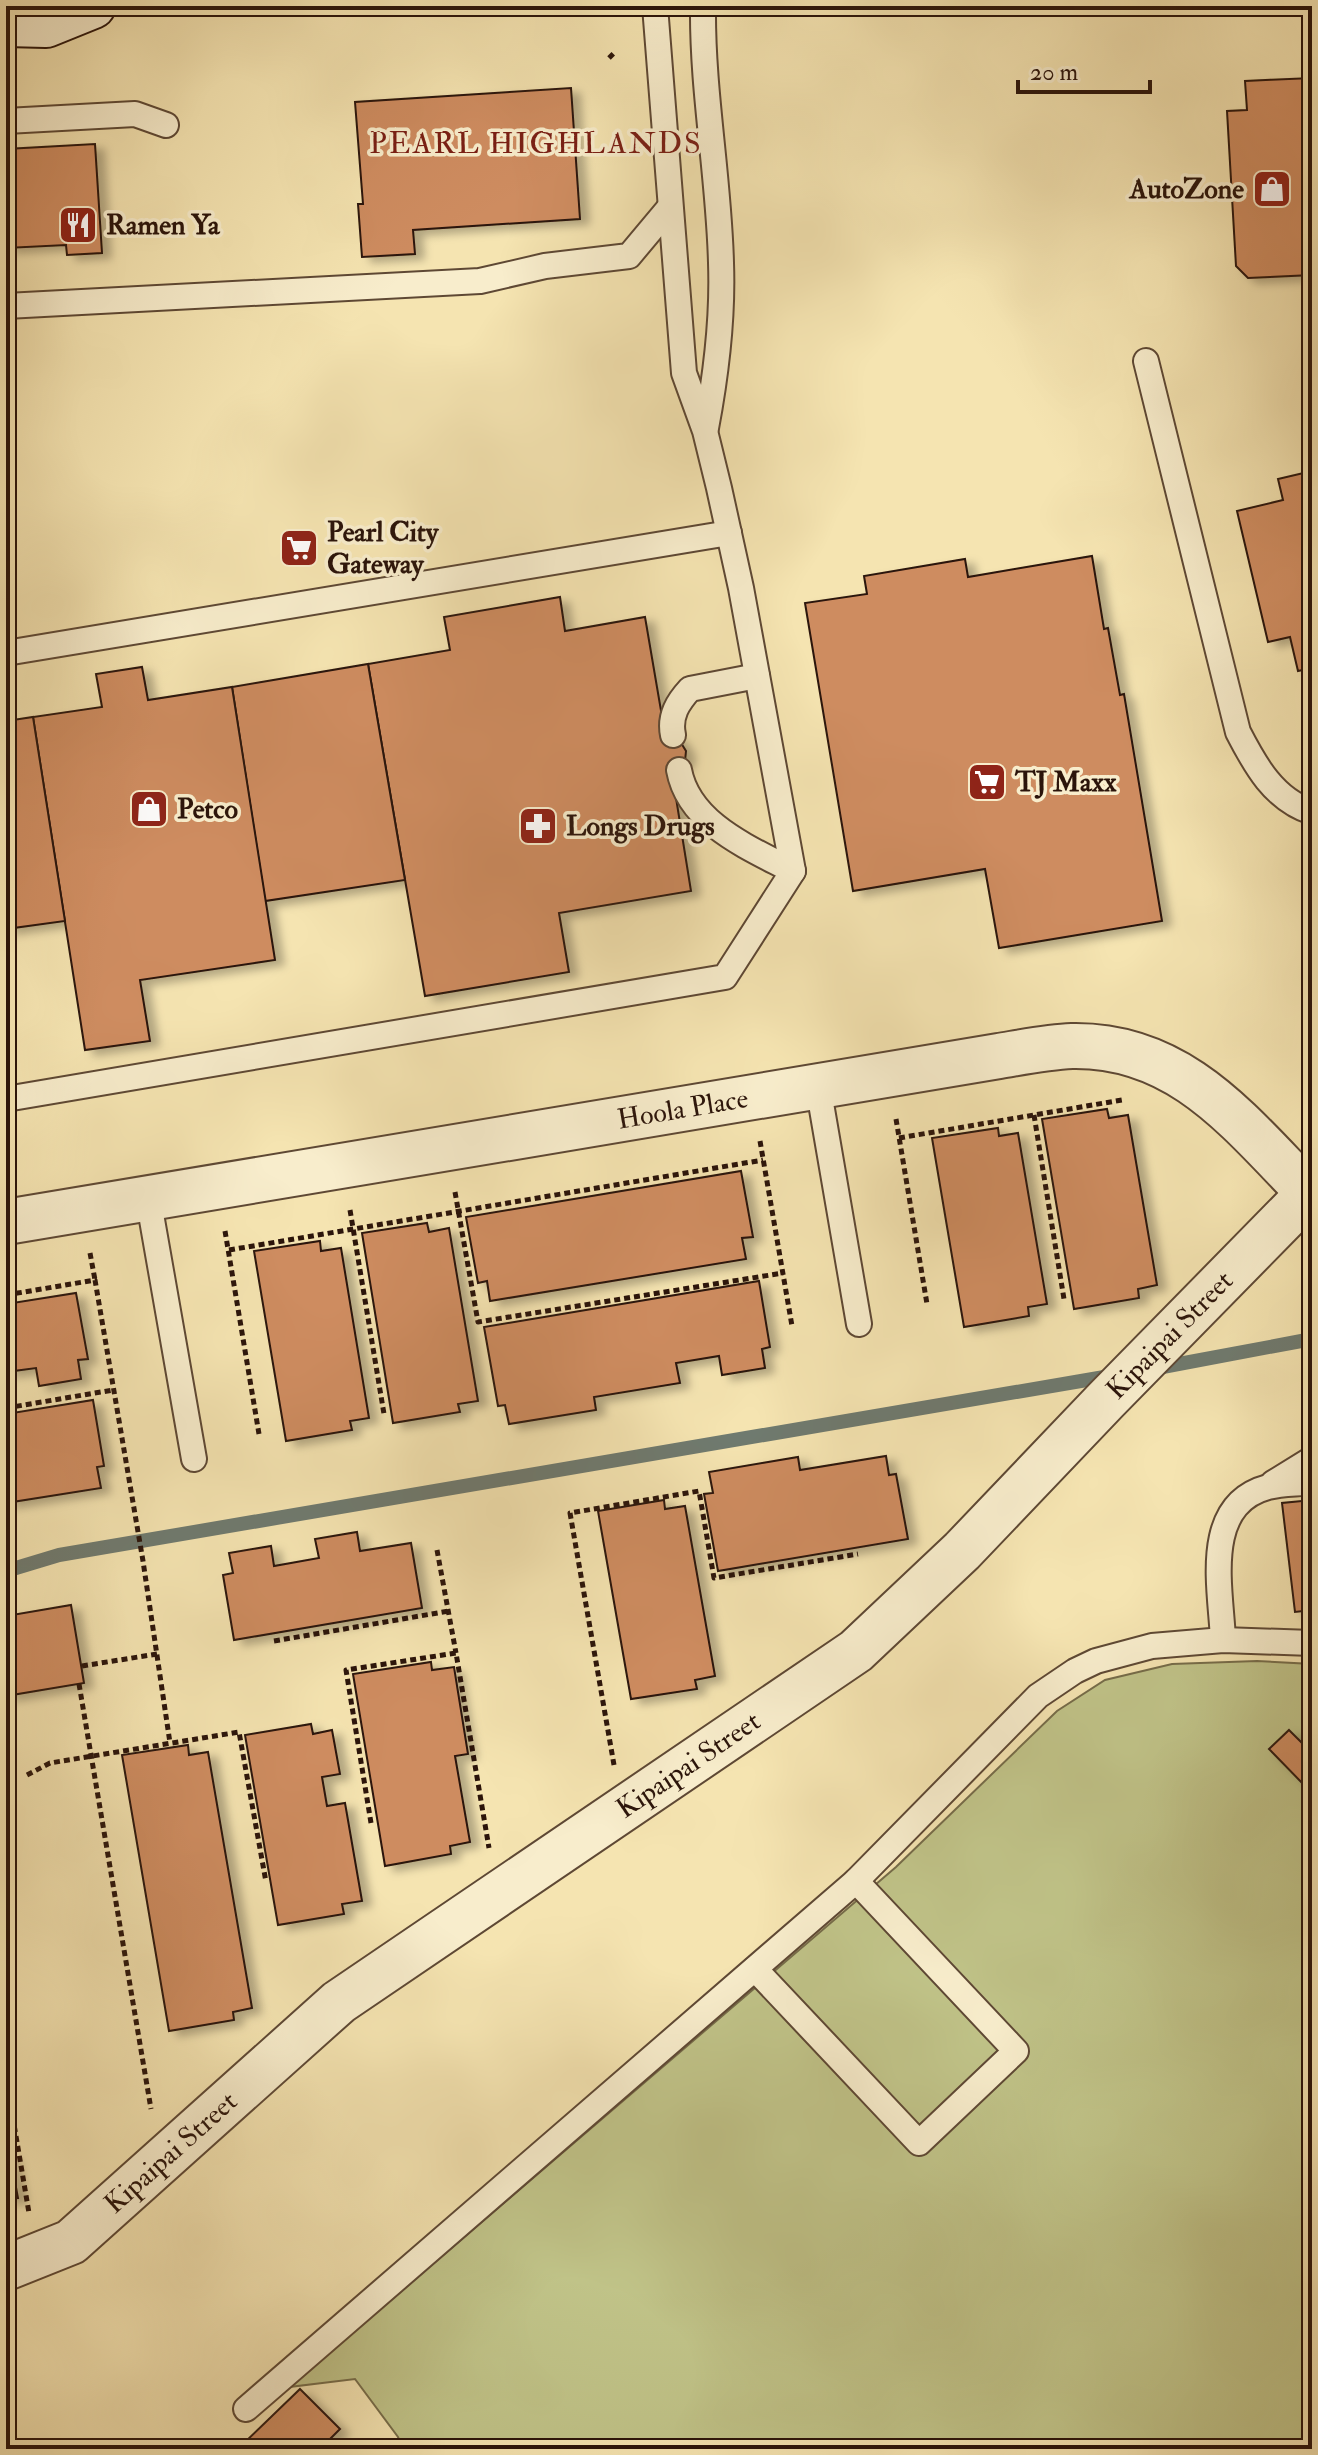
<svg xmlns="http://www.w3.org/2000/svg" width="1318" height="2455" viewBox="0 0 1318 2455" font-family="'IM FELL Double Pica',serif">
<defs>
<filter id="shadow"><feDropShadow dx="9" dy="5" stdDeviation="4" flood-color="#0004"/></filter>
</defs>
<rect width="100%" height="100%" fill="#f5e4b1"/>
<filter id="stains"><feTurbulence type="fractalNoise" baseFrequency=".0025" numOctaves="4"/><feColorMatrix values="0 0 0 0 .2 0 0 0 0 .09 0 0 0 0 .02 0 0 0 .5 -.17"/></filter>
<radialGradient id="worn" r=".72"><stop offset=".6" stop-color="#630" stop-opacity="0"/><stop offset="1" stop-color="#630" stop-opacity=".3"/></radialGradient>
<polygon fill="#c0c388" stroke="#766c49" stroke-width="2" points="1257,1661 1312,1664 1312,2449 403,2449 398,2437 355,2379 289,2387 896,1867 1057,1711 1105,1680 1172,1664"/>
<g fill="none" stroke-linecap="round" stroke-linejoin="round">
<g stroke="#6f7a6f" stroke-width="14">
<polyline points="1152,1369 1312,1339"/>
<polyline points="6,1571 59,1555 1116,1375"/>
</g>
</g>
<g fill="#ce8c61" stroke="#2b140a" stroke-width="2" filter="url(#shadow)">
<polygon points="1312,78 1312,275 1248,278 1236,266 1227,111 1247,110 1245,81"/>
<polygon points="571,88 580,219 413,230 415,254 362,257 358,204 363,204 355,102"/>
<polygon points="95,144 102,253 67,255 66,245 6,248 6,149"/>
<polygon points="1312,471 1312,668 1298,671 1290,637 1268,642 1237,511 1283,500 1278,479"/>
<polygon points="1092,556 1104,629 1108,628 1120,695 1124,694 1162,921 999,948 985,869 853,891 805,603 867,594 864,576 965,559 968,577"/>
<polygon points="560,597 565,631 645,617 665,734 678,738 686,751 685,761 672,773 691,891 559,913 569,972 425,996 368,664 450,650 444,617"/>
<polygon points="368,664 405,880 265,901 232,687"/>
<polygon points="142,667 148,700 232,687 275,960 140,980 150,1041 85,1050 33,717 102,707 96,674"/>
<polygon points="33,717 65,921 6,929 6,721"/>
<polygon points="1107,1109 1109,1118 1128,1115 1157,1285 1138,1289 1139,1298 1074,1309 1042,1119"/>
<polygon points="998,1128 999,1136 1018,1133 1047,1304 1028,1307 1029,1316 964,1327 932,1138"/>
<polygon points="741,1171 753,1237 742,1238 746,1259 490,1301 487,1281 478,1283 466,1217"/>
<polygon points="427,1223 429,1232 449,1228 478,1401 458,1404 460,1412 393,1423 362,1233"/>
<polygon points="320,1241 321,1251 341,1248 369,1418 350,1421 352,1430 286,1441 254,1251"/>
<polygon points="759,1281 770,1347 762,1349 765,1368 722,1375 719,1356 676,1363 680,1383 594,1397 596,1410 509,1424 505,1405 498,1406 484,1327"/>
<polygon points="76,1293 88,1359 78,1360 81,1379 39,1386 36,1368 6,1372 6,1304"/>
<polygon points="93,1400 104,1466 97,1467 101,1488 6,1503 6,1414"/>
<polygon points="886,1456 889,1475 896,1474 908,1539 718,1571 704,1494 713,1493 709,1472 798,1457 800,1470"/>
<polygon points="664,1500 665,1509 685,1506 715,1676 695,1680 697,1689 631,1699 598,1511"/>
<polygon points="1312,1500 1312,1610 1295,1612 1282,1503"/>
<polygon points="357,1532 360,1551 411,1543 422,1608 234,1640 223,1575 233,1573 229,1553 271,1546 274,1566 319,1558 315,1539"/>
<polygon points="71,1605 84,1683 6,1696 6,1616"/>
<polygon points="431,1662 432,1670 454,1667 468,1754 455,1756 470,1842 450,1846 451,1854 385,1866 353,1674"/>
<polygon points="311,1724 313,1734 332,1730 340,1774 322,1777 327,1806 345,1803 362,1901 342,1904 344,1914 278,1925 245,1735"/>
<polygon points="1289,1730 1312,1753 1312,1785 1308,1789 1269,1749"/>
<polygon points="188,1745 189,1755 208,1752 252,2008 233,2012 234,2020 169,2031 122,1755"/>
<polygon points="6,2155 10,2155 18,2198 6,2199"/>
<polygon points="300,2389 340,2429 320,2449 247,2449 243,2444"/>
</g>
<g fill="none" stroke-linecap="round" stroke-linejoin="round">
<defs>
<g id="service">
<path d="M703,6c-1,86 16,171 18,257 2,55 -5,112 -15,165"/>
<polyline points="6,121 135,114 166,125"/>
<polyline points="6,306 480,281 545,266 629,256 670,207"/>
<path d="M1146,361l92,371c17,33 36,68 74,80"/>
<polyline points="6,653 729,533"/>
<path d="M673,735c-4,-19 5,-33 17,-46l67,-13"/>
<path d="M679,770c10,54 71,78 114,101"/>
<polyline points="818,1086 859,1324"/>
<polyline points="6,1099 725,977 793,871 741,588 719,488 705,431 684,373 655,6"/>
<polyline points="148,1197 194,1459"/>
<polyline points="1273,1483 1312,1459"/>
<path d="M1223,1640c-2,-51 -22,-135 45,-153 14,-4 30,-3 44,-5"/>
<polyline points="755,1969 919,2143 1016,2051 856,1881"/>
<polyline points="246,2409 856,1881 1038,1696 1075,1671 1096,1661 1152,1646 1223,1640 1312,1643"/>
</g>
<g id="minor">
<path id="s1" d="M6,1222l993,-166c24,-4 49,-9 73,-10 109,-2 168,77 237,147"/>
<path id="s2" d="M6,2268l65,-26 268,-240 517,-351 106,-100 144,-151 206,-210"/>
</g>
<polyline id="secondary" points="6,24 46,25 93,6"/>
</defs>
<use href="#service" stroke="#5e4834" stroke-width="28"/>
<use href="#minor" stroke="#5e4834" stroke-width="48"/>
<use href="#secondary" stroke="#2b140a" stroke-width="48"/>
<g stroke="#2b140a" stroke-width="5" stroke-dasharray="6 4" stroke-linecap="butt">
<polyline points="609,58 616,51"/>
<polyline points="1034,1115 1064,1299"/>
<polyline points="896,1119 927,1304"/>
<polyline points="899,1138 1122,1100"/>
<polyline points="760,1141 792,1326"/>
<polyline points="455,1192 478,1322 783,1273"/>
<polyline points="350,1210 384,1414"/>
<polyline points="225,1231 259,1434"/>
<polyline points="229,1250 763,1160"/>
<polyline points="90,1253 95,1280"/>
<polyline points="6,1295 95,1280 143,1561 170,1743"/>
<polyline points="6,1408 113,1390"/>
<polyline points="437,1550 456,1653"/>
<polyline points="274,1641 449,1611"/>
<polyline points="82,1666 157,1654"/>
<polyline points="79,1684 151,2109"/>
<polyline points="614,1765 570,1513 699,1491 714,1578 858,1554"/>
<polyline points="27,1775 50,1763 239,1732 266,1882"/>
<polyline points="371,1823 346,1670 456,1653 489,1848"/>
<polyline points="6,2077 29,2213"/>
</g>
<use href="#service" stroke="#f8edcc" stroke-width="24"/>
<use href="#minor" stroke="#f8edcc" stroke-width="44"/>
<use href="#secondary" stroke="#f8edcc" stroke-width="44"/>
</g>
<defs>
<symbol id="shop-square" viewBox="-11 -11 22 22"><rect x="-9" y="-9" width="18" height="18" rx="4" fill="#8f2418" stroke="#f8edcc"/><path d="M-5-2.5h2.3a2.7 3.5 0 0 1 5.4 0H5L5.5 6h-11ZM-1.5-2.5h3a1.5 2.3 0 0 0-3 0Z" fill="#fff"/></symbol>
<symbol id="restaurant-square" viewBox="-11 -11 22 22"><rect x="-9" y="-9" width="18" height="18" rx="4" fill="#8f2418" stroke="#f8edcc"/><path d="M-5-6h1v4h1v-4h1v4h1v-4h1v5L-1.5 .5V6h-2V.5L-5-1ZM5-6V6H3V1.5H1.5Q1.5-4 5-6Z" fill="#fff"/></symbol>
<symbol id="supermarket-square" viewBox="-11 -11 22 22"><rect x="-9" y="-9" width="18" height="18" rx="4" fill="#8f2418" stroke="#f8edcc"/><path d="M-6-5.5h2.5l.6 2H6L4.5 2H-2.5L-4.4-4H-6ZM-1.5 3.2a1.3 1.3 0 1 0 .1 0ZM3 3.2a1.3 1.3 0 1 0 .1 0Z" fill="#fff"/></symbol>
<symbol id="pharmacy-square" viewBox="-11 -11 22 22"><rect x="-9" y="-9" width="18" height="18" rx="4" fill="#8f2418" stroke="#f8edcc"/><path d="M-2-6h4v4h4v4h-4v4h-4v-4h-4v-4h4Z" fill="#fff"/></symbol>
</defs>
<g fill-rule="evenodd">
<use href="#shop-square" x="1250" y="167" width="44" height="44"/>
<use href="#restaurant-square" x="56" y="203" width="44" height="44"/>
<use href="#supermarket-square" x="277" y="526" width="44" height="44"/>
<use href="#supermarket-square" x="965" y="760" width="44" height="44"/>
<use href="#shop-square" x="127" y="787" width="44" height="44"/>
<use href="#pharmacy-square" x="516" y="804" width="44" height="44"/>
</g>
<g text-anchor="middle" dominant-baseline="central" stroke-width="7" stroke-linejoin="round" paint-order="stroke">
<g font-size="28" font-weight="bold" fill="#2b140a" stroke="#f8edcc" text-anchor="start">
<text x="1244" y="189" text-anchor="end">AutoZone</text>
<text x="106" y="225">Ramen Ya</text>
<text x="327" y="532">Pearl City<tspan x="327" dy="32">Gateway</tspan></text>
<text x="1015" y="782">TJ Maxx</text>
<text x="177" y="809">Petco</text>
<text x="566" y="826">Longs Drugs</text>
</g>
<g font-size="28" fill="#2b140a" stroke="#f8edcc">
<text stroke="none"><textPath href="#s1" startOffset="686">Hoola Place</textPath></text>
<text stroke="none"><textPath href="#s2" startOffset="1500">Kipaipai Street</textPath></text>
<text stroke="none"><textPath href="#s2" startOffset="852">Kipaipai Street</textPath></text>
<text stroke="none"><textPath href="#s2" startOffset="204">Kipaipai Street</textPath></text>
</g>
<g font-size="30" letter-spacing="2" fill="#7a1f14" stroke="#f8edcc">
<text x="536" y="143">PEARL HIGHLANDS</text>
</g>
</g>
<rect width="1318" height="2455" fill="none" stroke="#f5e4b1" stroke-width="32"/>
<rect x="8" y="8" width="1302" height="2439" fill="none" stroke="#2b140a" stroke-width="4"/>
<rect x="16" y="16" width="1286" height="2423" fill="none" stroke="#2b140a" stroke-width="2"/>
<path d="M1018 80v12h132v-12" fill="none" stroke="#2b140a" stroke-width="4"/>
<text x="1030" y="80" font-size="24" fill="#2b140a" stroke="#f8edcc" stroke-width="6" paint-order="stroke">20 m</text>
<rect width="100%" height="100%" filter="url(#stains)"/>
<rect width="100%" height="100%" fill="url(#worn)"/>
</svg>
